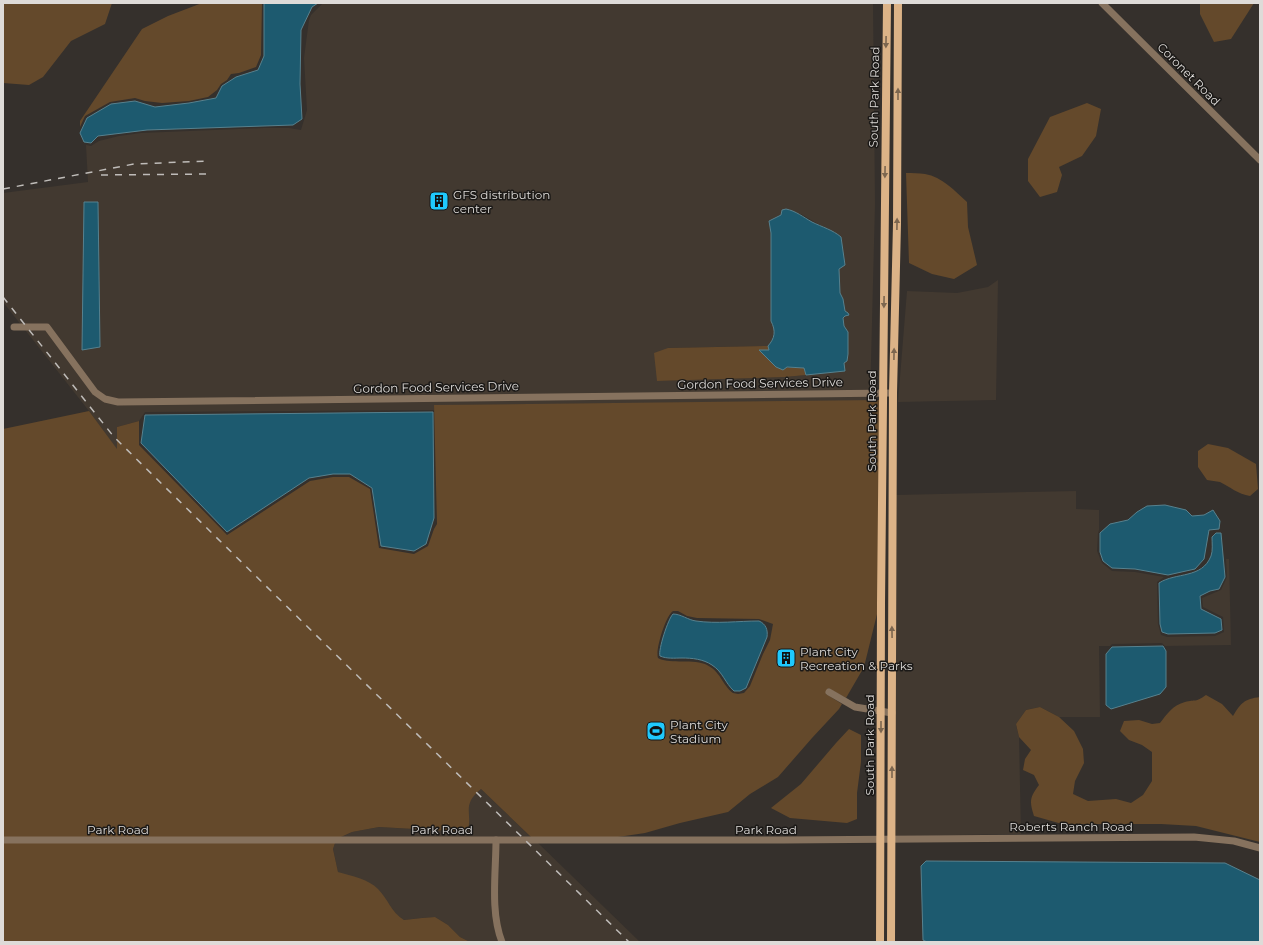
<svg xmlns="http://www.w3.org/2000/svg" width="1263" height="945" viewBox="0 0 1263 945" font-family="Montserrat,sans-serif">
<rect width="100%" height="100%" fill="#35302c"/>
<g fill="#423930" fill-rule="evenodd">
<path d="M323,3h550l2,201 -5,197 -422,4h-14v5l-289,2 -6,9 -22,6v23l-28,-39 -86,-109v-109l85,-11 -2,-37 5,1 8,-5 20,-5 22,-3 123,-5h25l12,2 6,-20 -3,-52 5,-38 2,-5zM84,202h14l2,145 -17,3zM782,214h19l22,13 17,66 3,6 2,12 4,4 -4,1 -2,2 1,8 4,6v22l-4,9 1,8 -60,6 -128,4 11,-33 100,-2 4,-6 3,-12 -4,-7v-88l-2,-12z"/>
<polygon points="998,280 996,400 898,402 907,291 957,293 988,287"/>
<polygon points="1076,491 1076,509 1099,510 1099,530 1098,533 1097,551 1102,563 1112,571 1135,572 1164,577 1157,582 1158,624 1161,635 1167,637 1215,636 1224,632 1223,617 1203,607 1202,598 1221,590 1227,577 1226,559 1229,559 1231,645 1165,646 1162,643 1112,644 1110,646 1099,646 1100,717 1059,717 1040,707 1026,710 1016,724 1019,737 1021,834 894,836 896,495"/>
<polygon points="481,789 531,837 341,837 352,832 379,827 467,832 468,804 475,793"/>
<polygon points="335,843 538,843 640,942 470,942 460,937 448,925 435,917 422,918 404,920 397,915 388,903 338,872 333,849"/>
</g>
<g fill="#64492b" fill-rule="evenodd">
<polygon points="3,3 112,3 105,24 71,41 43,77 29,85 3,83"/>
<polygon points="202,3 262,3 261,55 256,67 239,73 231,74 227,80 221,84 217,90 208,97 189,101 162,103 145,101 135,98 110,102 85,116 80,127 80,121 142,29 168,16"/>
<polygon points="1200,3 1254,3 1231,39 1214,42 1200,14"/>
<polygon points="1087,103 1101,109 1096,136 1082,156 1059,167 1062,175 1057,192 1040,197 1028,181 1028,159 1050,117"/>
<path d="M906,173c6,0 13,0 19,1 17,3 30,17 42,28l1,25 9,38 -23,14 -22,-5 -23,-11z"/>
<polygon points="768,346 769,350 759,350 776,367 804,368 806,375 785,377 657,381 654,353 668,348"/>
<path d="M880,400l-2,210 -14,57 -18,31 -18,-10 -2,6 16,10 -3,5 -27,29 -34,39 -28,17 -22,18 -48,11 -35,10 -27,4h-87l-50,-48c-21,17 -7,25 -14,43l-88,-5 -27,5 -11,5h-338v-408l86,-18 28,38v-22l22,-6v24l88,90 83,-54 23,-4h16l21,12 9,59 35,6 14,-8 6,-17 3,-5 -3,-119zM673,611h5l9,5 10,2 62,1 14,5 -3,16 -7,14 -13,32 -6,7 -6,1 -5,-1c-11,-8 -12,-22 -28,-29 -15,-5 -38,0 -47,-6 -3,-8 8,-43 15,-47z"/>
<path d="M1208,444l20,4 28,16 2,25 -8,7c-12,-2 -20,-9 -30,-14 -4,-1 -9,-1 -13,-2l-9,-13v-16z"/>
<path d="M1206,695l16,9 11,12c8,-13 11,-17 27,-19v145l-64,-16 -35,-2h-99l-28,-8c-5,-15 -4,-19 5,-31l-5,-10 -11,-5 2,-11 6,-9 -12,-13 -3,-13 10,-14 14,-3 19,10 15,14 9,18 1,14 -9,18 -2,13 15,7 28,-2 15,4 12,-8 9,-14v-29l-10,-7 -13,-5 -9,-9 4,-10 15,-1 13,4 8,-1c7,-9 13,-18 25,-21 11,-3 10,1 21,-7z"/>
<polygon points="849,729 861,735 861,762 857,793 857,819 847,823 790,818 771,808 801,784 836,743"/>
<path d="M3,843h332l-2,6 5,23c14,4 30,7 40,17 10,10 13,23 26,31l18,-2 13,-1 13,8 12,12 10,5h-467z"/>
</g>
<g fill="#1d5a6f" stroke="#57818e">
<polygon points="264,3 318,3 312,7 301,30 300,84 302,119 293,125 147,130 98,136 91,143 84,142 80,133 87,118 111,104 135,101 155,107 189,103 216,98 222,86 236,77 258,70 264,56"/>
<polygon points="84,202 98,202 100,347 82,350"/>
<path d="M786,209c10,2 17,8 26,13 10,5 21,8 29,15l4,28 -6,4 1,24 3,6 2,12 3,2 1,2 -4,1 -2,2 1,8 4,6v22l-1,7 -3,2 1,8 -39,4 -2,-7 -17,-1 -4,3 -7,-3 -17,-17h10l-1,-4c7,-8 8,-15 3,-25v-88l-2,-12 12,-6 1,-5z"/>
<polygon points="433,412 434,518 426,544 414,551 381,546 372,488 350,474 333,474 309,478 227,532 141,443 145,415"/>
<polygon points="1165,505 1186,510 1192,516 1204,515 1213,510 1220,521 1219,529 1209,530 1204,559 1195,569 1168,575 1135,569 1112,568 1103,561 1100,552 1100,533 1110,524 1128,520 1137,512 1147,506"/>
<path d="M1216,533h5l4,44 -6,12 -9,2 -10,5 1,13 20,10 1,11 -7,3 -47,1 -6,-2 -2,-8 -1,-41c17,-11 43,-4 52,-27 2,-5 1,-13 1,-19z"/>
<path d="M673,614c8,0 15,6 23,7 21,3 42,0 63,0 7,3 9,9 8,16l-21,51 -6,3h-6c-9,-8 -11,-19 -22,-26 -9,-6 -20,-7 -30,-7 -8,0 -15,1 -22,-2 -2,-6 8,-37 13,-42z"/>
<polygon points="1163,646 1166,651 1166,687 1160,694 1111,709 1106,705 1106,654 1112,647"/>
<polygon points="926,861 1225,863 1260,880 1260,942 927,942 923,940 921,866"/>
</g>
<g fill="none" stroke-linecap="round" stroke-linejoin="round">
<g stroke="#86725e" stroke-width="7">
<polyline points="1102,3 1260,160"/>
<polyline points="14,327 47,327 95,392 105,399 118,402 893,393"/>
<polyline points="829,692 855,707 892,713"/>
<polyline points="3,840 784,840 1194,837 1234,841 1260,848"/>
<path d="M496,840c0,32 -6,72 6,102"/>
</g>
<g stroke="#dcb387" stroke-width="8">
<polyline points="880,942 881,604 887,3"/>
<polyline points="891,942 893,393 897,224 898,3"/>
</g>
<g stroke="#bfbcb9" stroke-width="1.5" stroke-dasharray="7 7" stroke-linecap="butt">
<polyline points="101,175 209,174"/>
<polyline points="3,189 134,164 209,161"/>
<polyline points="3,297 114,437 629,942"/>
</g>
</g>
<defs><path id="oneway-solid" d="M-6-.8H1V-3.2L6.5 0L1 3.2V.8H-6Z"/></defs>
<g fill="#7c664f">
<use href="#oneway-solid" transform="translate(886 42) rotate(91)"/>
<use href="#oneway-solid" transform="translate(898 94) rotate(-90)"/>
<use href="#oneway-solid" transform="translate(885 172) rotate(91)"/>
<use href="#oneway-solid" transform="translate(897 224) rotate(-89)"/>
<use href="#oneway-solid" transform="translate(884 302) rotate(91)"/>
<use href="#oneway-solid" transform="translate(894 354) rotate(-89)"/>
<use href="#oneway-solid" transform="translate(892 632) rotate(-91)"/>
<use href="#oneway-solid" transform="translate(881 727) rotate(90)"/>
<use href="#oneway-solid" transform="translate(892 772) rotate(-90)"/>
</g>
<defs>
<symbol id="building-square" viewBox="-11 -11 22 22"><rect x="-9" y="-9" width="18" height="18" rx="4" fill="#1fc9fd" stroke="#1b1917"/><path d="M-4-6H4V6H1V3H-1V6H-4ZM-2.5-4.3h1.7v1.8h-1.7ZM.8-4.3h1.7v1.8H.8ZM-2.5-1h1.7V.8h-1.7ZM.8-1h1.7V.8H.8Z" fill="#111"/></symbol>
<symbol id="stadium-square" viewBox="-11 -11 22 22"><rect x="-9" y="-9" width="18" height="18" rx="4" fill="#1fc9fd" stroke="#1b1917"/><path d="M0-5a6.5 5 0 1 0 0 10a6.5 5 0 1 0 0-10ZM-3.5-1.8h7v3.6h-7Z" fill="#111"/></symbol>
</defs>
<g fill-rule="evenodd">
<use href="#building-square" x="428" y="190" width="22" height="22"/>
<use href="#building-square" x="775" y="647" width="22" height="22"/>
<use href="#stadium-square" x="645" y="720" width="22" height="22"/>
</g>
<g text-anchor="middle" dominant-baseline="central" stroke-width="3" stroke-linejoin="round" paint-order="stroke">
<g font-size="12" fill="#dedbd8" stroke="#1b1917">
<text transform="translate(1189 74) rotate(45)">Coronet Road</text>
<text transform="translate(874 97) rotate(-89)">South Park Road</text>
<text transform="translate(760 383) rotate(-1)">Gordon Food Services Drive</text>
<text transform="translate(436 387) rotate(-1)">Gordon Food Services Drive</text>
<text transform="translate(871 421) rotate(-90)">South Park Road</text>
<text transform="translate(869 745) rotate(-90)">South Park Road</text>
<text x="1071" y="826">Roberts Ranch Road</text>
<text x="118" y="829">Park Road</text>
<text x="442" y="829">Park Road</text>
<text x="766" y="829">Park Road</text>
</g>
<g font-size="12" fill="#dedbd8" stroke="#1b1917" text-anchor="start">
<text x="453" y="194">GFS distribution<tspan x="453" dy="14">center</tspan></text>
<text x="800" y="651">Plant City<tspan x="800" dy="14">Recreation &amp; Parks</tspan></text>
<text x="670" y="724">Plant City<tspan x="670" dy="14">Stadium</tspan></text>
</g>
</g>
<rect width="1263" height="945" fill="none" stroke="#dedbd8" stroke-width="8"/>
</svg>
